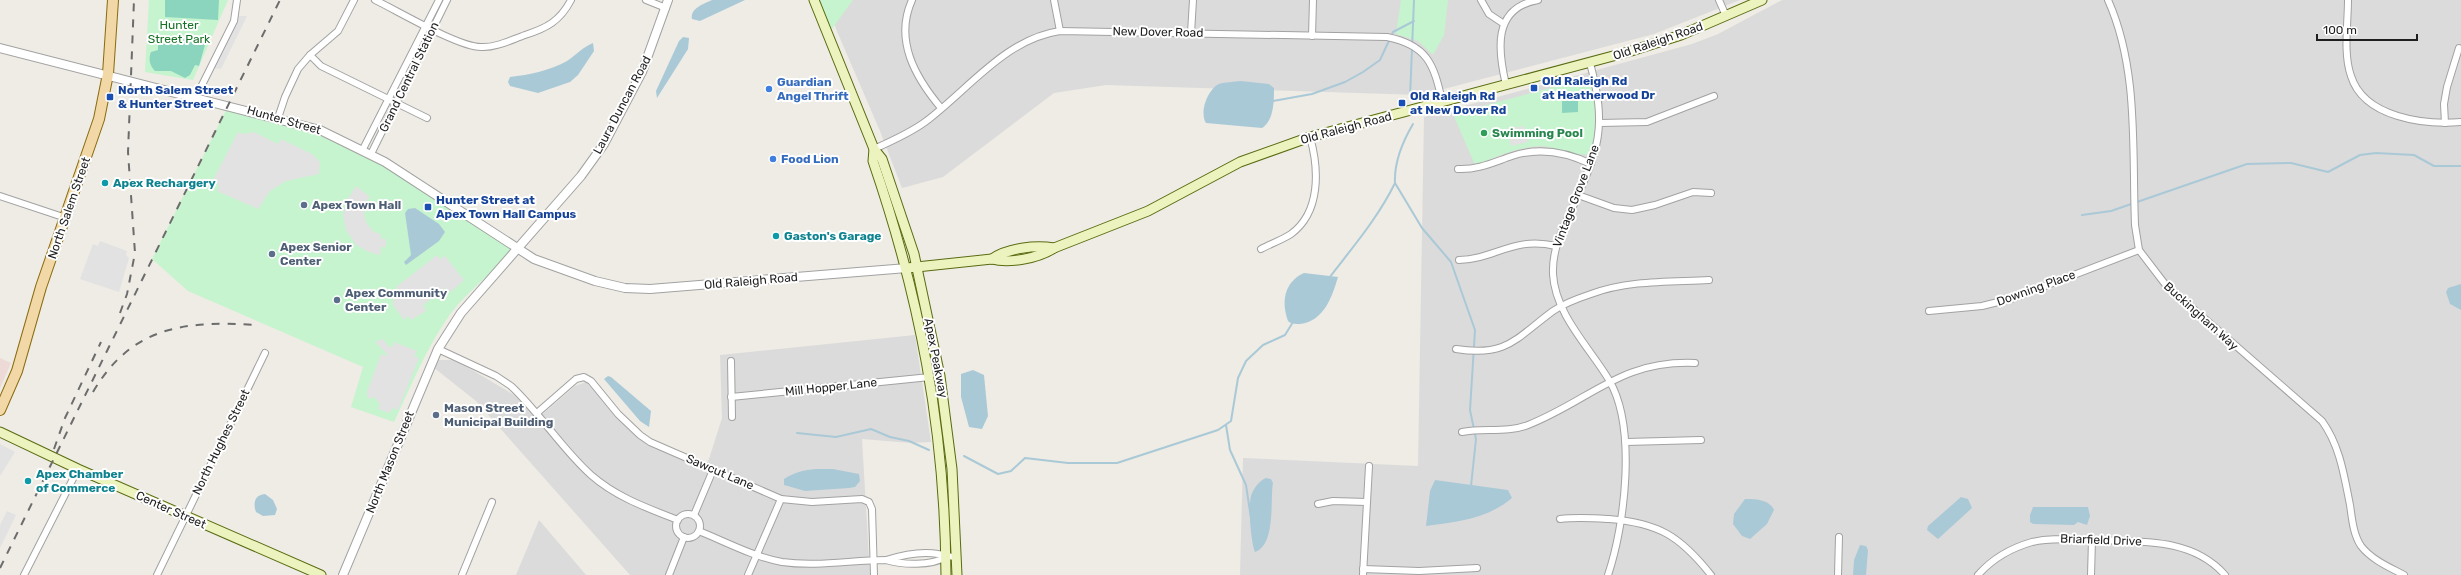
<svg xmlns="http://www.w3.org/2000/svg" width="2461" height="575" viewBox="0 0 2461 575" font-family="Rubik,sans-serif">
<rect width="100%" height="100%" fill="#eeece5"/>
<g fill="#dcdbdb">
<polygon points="827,0 1740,0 1654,34 1421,95 1106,85 1054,93 943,177 902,188 880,131 836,29"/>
<polygon points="1782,0 2461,0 2461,575 1240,575 1243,458 1418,466 1424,117 1692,44 1718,34"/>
<polygon points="915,335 931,442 911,443 862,439 870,575 630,575 476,401 433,367 438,360 452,360 467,367 514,395 538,418 575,386 586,382 647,445 704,469 709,459 722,418 720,355"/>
<polygon points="539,520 586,575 516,575"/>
</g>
<polygon fill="#edd9d6" points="0,358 11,363 0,388"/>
<g fill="#c6f4ce">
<polygon points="149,0 228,0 193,80 145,72"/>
<polygon points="816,0 853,0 829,33"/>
<polygon points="1401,0 1448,0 1444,35 1433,55 1418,41 1396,34"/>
<path d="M1587,78c11,15 11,61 1,76 -11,3 -34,-8 -48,-8 -23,1 -44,11 -65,19l-22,-51z"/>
<path d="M228,106l73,22 71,29 145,92c-22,21 -47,40 -66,64 -24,33 -40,73 -57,109l-43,-15 12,-40 -175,-76 -36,-32z"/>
</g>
<g fill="#8bd5bf">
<polygon points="165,0 219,0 218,20 165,17"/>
<path d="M158,38l43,1 4,6 -6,21 -4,-1 -5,10 -5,3 -14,-7h-16c-5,-5 -7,-12 -4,-19l7,-2z"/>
<polygon points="1562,101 1578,101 1578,112 1562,113"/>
</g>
<g fill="#e2e2e2">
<polygon points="235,16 247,16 221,69 210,68"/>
<polygon points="1524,126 1528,142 1511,146 1506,129"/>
<polygon points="238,132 244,134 254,132 278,144 281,139 312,154 320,162 319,174 286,181 270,191 258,209 217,191 219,186 213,180"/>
<polygon points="356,186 370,197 362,205 366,207 364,215 367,224 374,232 381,234 381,239 386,239 386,247 381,247 380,255 369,252 356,245 346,230 343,214 348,199"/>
<polygon points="100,241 127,251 126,255 129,258 119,292 80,279 93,244 98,246"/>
<polygon points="437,255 440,259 445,256 464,280 451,292 446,288 423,305 426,311 411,320 408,316 404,320 393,305 394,295 400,292 396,287"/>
<polygon points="383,339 388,346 393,347 394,342 417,351 414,356 419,358 398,410 392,408 390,413 378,409 380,404 374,397 368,399 367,392 381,354 386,356 387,354 375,342"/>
<polygon points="0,444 15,452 0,476"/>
<polygon points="7,511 16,515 0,548 0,525"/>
</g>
<g fill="#aac9d7">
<path d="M712,0h33l-45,21 -8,-2c-2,-11 12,-15 20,-19z"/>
<polygon points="683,37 689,38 688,49 657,98 656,91 679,41"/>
<path d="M593,43l1,8 -16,24 -8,7 -32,11 -28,-7 -2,-4 2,-5c19,-2 41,-7 57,-16 9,-6 16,-14 26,-18z"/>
<path d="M1241,81l28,3 5,4c0,14 0,32 -12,40l-56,-5c-7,-11 2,-34 13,-39 6,-2 16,-2 22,-3z"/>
<polygon points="415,208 439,224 445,232 439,241 406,265 404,262 411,255 405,213 408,209"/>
<path d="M1304,273l34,4c-6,20 -14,44 -38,47 -5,0 -9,0 -12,-3 -7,-19 -4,-39 16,-48z"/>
<polygon points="2461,284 2461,310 2450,304 2446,292 2448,288"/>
<polygon points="973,370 984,375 988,416 982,429 969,427 961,397 961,374"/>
<polygon points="608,376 611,377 651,411 649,427 640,421 604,379"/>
<path d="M816,469h17l26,5 1,7 -5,6 -6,1 -44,3 -21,-6v-6c11,-7 20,-9 32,-10z"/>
<path d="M1266,478l5,1 2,4c-3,17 3,62 -18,69 -4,-10 -7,-45 -4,-56 2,-7 8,-15 15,-18z"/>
<path d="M1435,480l73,10 4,8c-25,21 -55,24 -86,28l4,-35z"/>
<path d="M265,494l8,6 4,9 -2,6 -12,1 -7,-4c-3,-8 -2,-17 9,-18z"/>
<polygon points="1961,497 1968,499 1972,508 1938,539 1927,530 1928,526"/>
<path d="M1745,499c10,0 24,0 29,11l-7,14 -17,15 -8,-3 -9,-12 1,-10z"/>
<polygon points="2033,507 2088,507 2090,516 2087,525 2078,522 2074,525 2033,524 2030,522 2030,515"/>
<polygon points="1860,545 1866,546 1868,550 1866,575 1853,575 1854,560"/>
</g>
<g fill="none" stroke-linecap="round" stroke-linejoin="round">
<g stroke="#aac9d7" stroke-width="2">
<polyline points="1410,97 1414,0"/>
<polyline points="1273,101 1312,94 1345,82 1363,72 1380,60 1393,32 1414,21"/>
<path d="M1413,124c-10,17 -19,39 -18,59l27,45 29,34 24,68 -5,80 6,29 -5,47"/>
<polyline points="2082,215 2111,211 2247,164 2291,163 2328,172 2360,155 2376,153 2414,155 2434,166 2461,166"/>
<path d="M1329,278c23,-30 49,-60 66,-95"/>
<polyline points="1226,425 1230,450 1246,485 1252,525"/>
<polyline points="797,433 836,437 871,429 890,437 909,441 929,450"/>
<polyline points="964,456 998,474 1011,471 1025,458 1068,463 1117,463 1218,430 1231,421 1238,378 1246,361 1263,345 1285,335 1293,322"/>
</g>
<defs>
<g id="minor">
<path d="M375,0c23,11 83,47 106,47 14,1 30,-7 44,-12 22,-7 35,-14 46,-35"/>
<polyline points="646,0 666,8"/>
<path d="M912,0c-18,40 3,77 29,108"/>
<polyline points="1054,0 1060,31"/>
<polyline points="1481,0 1489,14 1504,24"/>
<polyline points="1719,0 1726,16"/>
<path d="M2108,0c31,69 24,150 27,225l4,25 26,34 157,137c18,25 22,54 28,84 2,13 3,29 11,41 11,14 28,21 43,29"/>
<path d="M2348,0c0,24 -5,53 3,76 13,42 74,49 110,46"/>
<polyline points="1191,33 1193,0"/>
<polyline points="1312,36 1313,0"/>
<polyline points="310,55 321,66 427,118"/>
<path d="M1590,63c18,67 8,87 -19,148 -10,21 -19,40 -18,63 2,40 37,74 56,106 28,47 16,145 -1,195"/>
<path d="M1506,85c-8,-34 -14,-77 32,-85"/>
<polyline points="196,97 234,21 237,0"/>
<polyline points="278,118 285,97 298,69 310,55 338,31 354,0"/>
<polyline points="1600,123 1647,122 1714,96"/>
<polyline points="2445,123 2444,104 2447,87 2459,48"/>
<polyline points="363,149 439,0"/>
<path d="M874,149c18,-8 36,-16 51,-27 43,-32 80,-83 135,-91l327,6c40,8 47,27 55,64"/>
<polyline points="371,154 447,0"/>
<path d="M1458,169c20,1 36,-7 54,-13 27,-9 54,-4 79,8"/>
<polyline points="1578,195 1614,208 1632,210 1655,205 1693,192 1711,193"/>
<polyline points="0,196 66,218"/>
<path d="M1261,249c9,-5 21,-9 30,-15 30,-22 28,-65 19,-97"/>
<path d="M1459,260c37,-1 54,-24 97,-14"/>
<polyline points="1929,311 1982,306 2014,298 2139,250"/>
<path d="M438,349l58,27 15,10c29,27 50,62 80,89 25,22 56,33 87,45"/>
<path d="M1456,349c51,8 59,-10 97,-38 10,-7 26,-13 38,-17 37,-14 79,-12 118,-14"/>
<polyline points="731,361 732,417"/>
<polyline points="731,397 930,377"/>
<polyline points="537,413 576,379 584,377 591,381 618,414 640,435 650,442 781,499 812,502 862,499 869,502 872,509 874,575"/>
<path d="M1462,432c22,-4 45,1 66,-7 63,-25 92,-65 167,-62"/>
<polyline points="1626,442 1701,440"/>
<polyline points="1318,504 1333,501 1367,502"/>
<circle cx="688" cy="526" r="12"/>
<polyline points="694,515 713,470"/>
<path d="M1560,519c17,-2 32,-1 49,0 50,4 71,17 102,56"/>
<path d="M699,531c27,11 55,26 83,31 35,5 70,-2 104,-2 17,5 45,6 60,-3"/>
<path d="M886,560c16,-5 36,-9 52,-6 7,1 11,3 19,3"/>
<polyline points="1363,569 1419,571 1477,568"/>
<polyline points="24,575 78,469"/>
<polyline points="157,575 265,353"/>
<polyline points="462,575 492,502"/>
<polyline points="669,575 684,537"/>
<polyline points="748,575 781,499"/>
<polyline points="1363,575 1369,466"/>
<polyline points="1838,575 1839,537"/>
<path d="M1978,575c14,-16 33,-27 54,-33 20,-5 41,-2 61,-2 46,2 99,-3 132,35"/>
<polyline points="2091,575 2092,540"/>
</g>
<g id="tertiary">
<polyline points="0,48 320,130 385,162 534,259 595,281 625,288 650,289 907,268"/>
<polyline points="343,575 438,349 461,313 581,176 604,144 642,72 668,0"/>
</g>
<g id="secondary">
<polyline points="814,0 874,149 882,159 914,254 940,376 952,469 957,575"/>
<path d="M874,149l-1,12c47,137 72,268 73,414"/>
<path d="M992,259c16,-11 43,-14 62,-11"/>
<path d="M907,268l85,-9c17,5 47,-1 62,-11l94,-37 92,-49 70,-25 318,-85 53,-17 81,-35"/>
<polyline points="0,432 78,469 321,575"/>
</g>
<polyline id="primary" points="0,410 17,371 41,287 99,119 108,74 113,0"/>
</defs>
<use href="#minor" stroke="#a2a2a2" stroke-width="8"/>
<use href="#tertiary" stroke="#a2a2a2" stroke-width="10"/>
<use href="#secondary" stroke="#596b10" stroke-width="11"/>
<use href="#primary" stroke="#896b0f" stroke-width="12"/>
<use href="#minor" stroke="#fff" stroke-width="6"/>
<use href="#tertiary" stroke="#fff" stroke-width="8"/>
<use href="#secondary" stroke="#ecf3be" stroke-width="9"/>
<use href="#primary" stroke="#f2d8a6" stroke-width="10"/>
<g stroke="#6c6c6c" stroke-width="2" stroke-dasharray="8 8" stroke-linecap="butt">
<polyline points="120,313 127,294 135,253 128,152 134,0"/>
<path d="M93,392c40,-68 94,-71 165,-67"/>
<polyline points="54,449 65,418 101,342"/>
<polyline points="0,568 280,0"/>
</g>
</g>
<g fill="#1a4fb4" stroke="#fff" stroke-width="1.5">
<rect x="1530" y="84" width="8" height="8" rx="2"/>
<rect x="106" y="93" width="8" height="8" rx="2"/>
<rect x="1398" y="99" width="8" height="8" rx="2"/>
<rect x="424" y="203" width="8" height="8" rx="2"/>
</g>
<g fill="#3f7fe0" stroke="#fff" stroke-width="1.5">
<circle cx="769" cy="89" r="4"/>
<circle cx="773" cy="159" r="4"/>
</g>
<circle fill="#2e9e5b" stroke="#fff" stroke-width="1.5" cx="1484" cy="133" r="4"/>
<g fill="#0f9aa8" stroke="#fff" stroke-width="1.5">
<circle cx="105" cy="183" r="4"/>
<circle cx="776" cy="236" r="4"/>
<circle cx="28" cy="481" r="4"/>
</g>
<g fill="#5c6f8a" stroke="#fff" stroke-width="1.5">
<circle cx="304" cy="205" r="4"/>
<circle cx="272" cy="254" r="4"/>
<circle cx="337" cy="300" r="4"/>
<circle cx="436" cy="415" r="4"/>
</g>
<g text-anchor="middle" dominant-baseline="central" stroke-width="4" stroke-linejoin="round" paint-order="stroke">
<g font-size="12" fill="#167226" stroke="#fff">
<text x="179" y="25">Hunter<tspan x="179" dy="14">Street Park</tspan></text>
</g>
<g font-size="12" fill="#1e1e1e" stroke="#fff">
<text transform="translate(1158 32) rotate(1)">New Dover Road</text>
<text transform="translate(1658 41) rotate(-19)">Old Raleigh Road</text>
<text transform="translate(409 77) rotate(-64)">Grand Central Station</text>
<text transform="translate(622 105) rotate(-62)">Laura Duncan Road</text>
<text transform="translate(284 120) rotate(16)">Hunter Street</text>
<text transform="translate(1346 128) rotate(-15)">Old Raleigh Road</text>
<text transform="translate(1576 196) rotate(-69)">Vintage Grove Lane</text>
<text transform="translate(69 208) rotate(-71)">North Salem Street</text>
<text transform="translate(751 281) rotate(-5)">Old Raleigh Road</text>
<text transform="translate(2036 288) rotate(-20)">Downing Place</text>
<text transform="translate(2201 316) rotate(42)">Buckingham Way</text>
<text transform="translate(936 358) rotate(79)">Apex Peakway</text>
<text transform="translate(831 387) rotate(-6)">Mill Hopper Lane</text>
<text transform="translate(221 442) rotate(-64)">North Hughes Street</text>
<text transform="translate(390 462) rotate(-68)">North Mason Street</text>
<text transform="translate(720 472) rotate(23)">Sawcut Lane</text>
<text transform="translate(171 510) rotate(24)">Center Street</text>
<text transform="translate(2101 540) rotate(2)">Briarfield Drive</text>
</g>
<g font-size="12" font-weight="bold" fill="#164399" stroke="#fff" text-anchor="start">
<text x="1542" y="81">Old Raleigh Rd<tspan x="1542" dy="14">at Heatherwood Dr</tspan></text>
<text x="118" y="90">North Salem Street<tspan x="118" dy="14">&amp; Hunter Street</tspan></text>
<text x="1410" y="96">Old Raleigh Rd<tspan x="1410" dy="14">at New Dover Rd</tspan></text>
<text x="436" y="200">Hunter Street at<tspan x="436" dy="14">Apex Town Hall Campus</tspan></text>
</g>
<g font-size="12" font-weight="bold" fill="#366cbe" stroke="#fff" text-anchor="start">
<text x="777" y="82">Guardian<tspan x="777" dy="14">Angel Thrift</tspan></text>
<text x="781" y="159">Food Lion</text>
</g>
<g font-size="12" font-weight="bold" fill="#27864d" stroke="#fff" text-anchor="start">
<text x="1492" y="133">Swimming Pool</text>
</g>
<g font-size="12" font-weight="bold" fill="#0d838f" stroke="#fff" text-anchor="start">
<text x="113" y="183">Apex Rechargery</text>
<text x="784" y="236">Gaston's Garage</text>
<text x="36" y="474">Apex Chamber<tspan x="36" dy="14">of Commerce</tspan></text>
</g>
<g font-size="12" font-weight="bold" fill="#4e5e75" stroke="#fff" text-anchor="start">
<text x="312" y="205">Apex Town Hall</text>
<text x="280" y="247">Apex Senior<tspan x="280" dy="14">Center</tspan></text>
<text x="345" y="293">Apex Community<tspan x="345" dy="14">Center</tspan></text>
<text x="444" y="408">Mason Street<tspan x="444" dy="14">Municipal Building</tspan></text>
</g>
</g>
<path d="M2317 34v6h100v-6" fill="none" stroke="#1e1e1e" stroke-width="2"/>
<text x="2323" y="34" font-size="12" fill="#1e1e1e" stroke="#ffffff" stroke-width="3" paint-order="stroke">100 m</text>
</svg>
